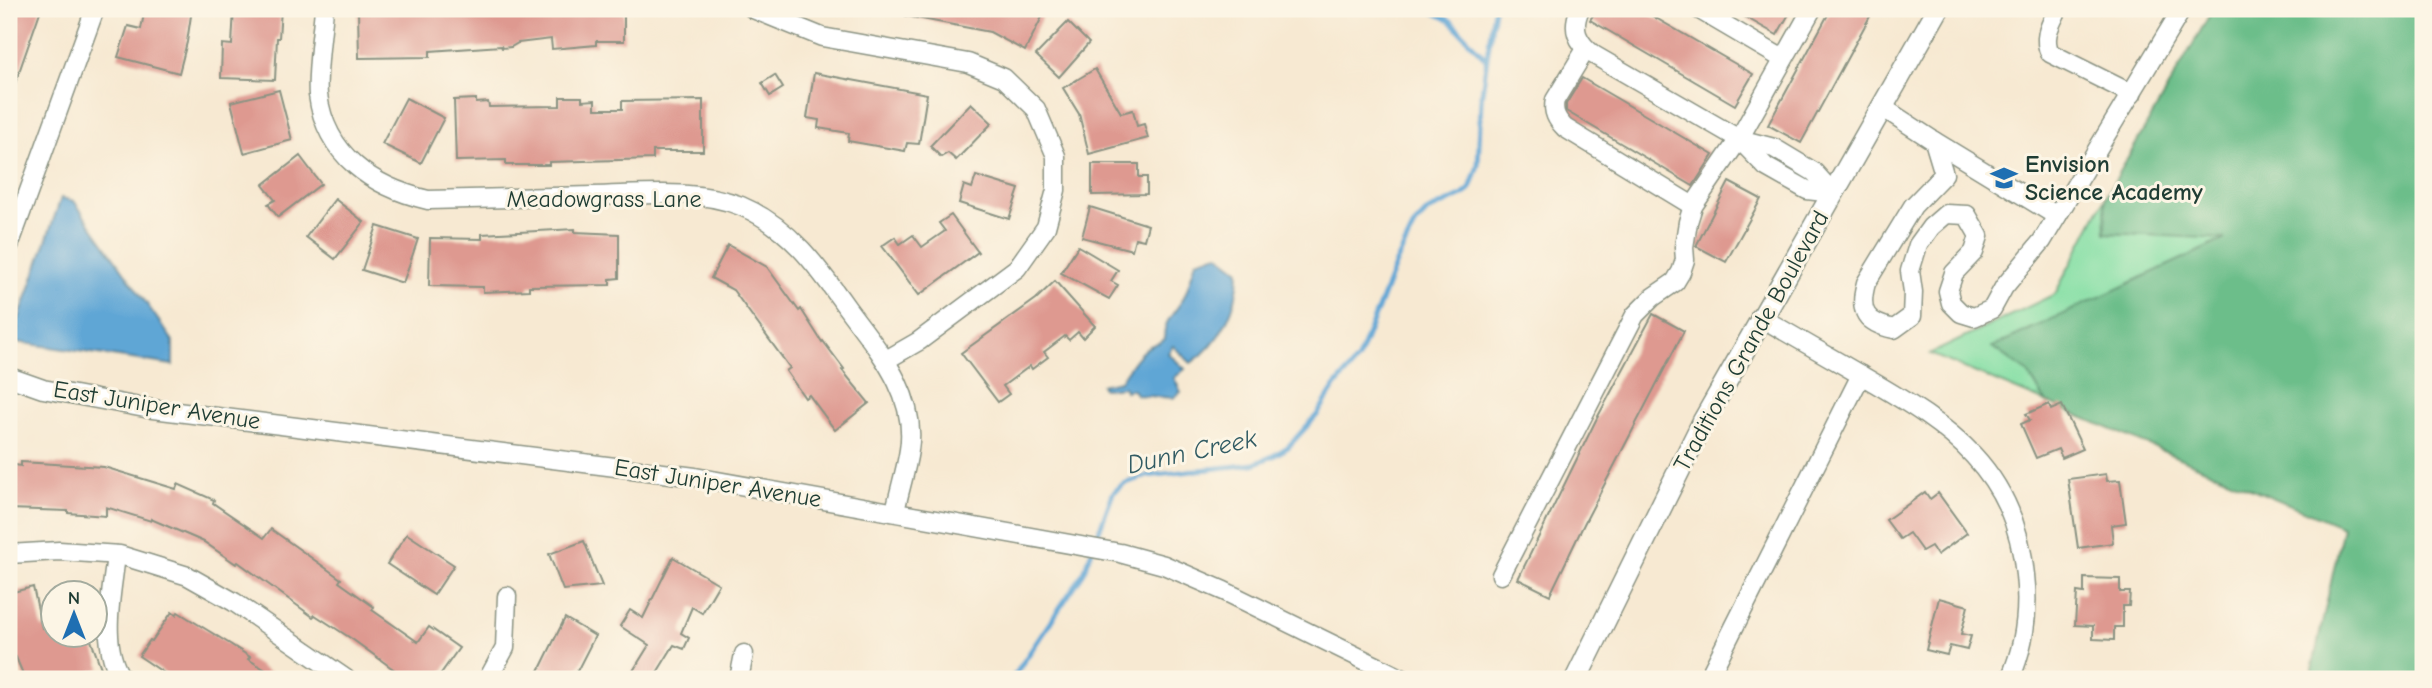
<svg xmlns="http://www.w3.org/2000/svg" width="2432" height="688" viewBox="0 0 2432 688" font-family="'Comic Neue',sans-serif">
<rect width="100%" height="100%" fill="#fcf5e5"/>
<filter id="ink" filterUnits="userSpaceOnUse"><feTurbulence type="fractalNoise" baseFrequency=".0143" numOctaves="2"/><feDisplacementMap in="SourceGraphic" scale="14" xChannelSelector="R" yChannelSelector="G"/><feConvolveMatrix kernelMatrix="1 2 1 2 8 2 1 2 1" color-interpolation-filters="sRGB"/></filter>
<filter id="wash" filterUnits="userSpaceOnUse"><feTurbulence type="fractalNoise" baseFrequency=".00686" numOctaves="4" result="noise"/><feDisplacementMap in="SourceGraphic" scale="28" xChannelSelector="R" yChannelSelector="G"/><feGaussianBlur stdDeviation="1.57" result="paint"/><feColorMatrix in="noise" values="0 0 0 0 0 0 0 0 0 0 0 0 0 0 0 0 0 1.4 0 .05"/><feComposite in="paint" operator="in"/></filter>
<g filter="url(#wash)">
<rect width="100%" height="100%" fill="#f7e9d2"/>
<polygon fill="#85dfa5" stroke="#528e6c" stroke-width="2" points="2105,198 2106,233 2227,238 1992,347 2027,372 2046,402 1930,354 2055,294"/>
<polygon fill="#6cbe8a" stroke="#467e5f" stroke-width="2" points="2213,9 2423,9 2423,679 2310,679 2343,527 2046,402 2028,373 1992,347 2225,239 2106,233 2105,198"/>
<g fill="#5fa6d5" stroke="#3f7284" stroke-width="2">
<polygon points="61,198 74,201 173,341 173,365 16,342 18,322"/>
<path d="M1218,254l21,16c0,36 -18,73 -48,93l-18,-17 -5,7 17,16 -11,9 7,14 -8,6 -36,-3 -5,-6 -7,2 -1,-4 -21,2 -2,-4 19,-4c8,-11 17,-28 30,-35 6,-3 9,-2 15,-7 -4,-16 11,-27 18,-40 6,-12 9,-26 13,-38z"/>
</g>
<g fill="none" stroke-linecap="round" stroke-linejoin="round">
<g stroke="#5fa6d5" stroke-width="5">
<polyline points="1428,9 1451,21 1486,59"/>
<polyline points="1012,679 1084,572 1113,493 1123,484 1147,476 1254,464 1273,456 1288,447 1317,415 1334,388 1358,359 1396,263 1414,226 1428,211 1463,195 1470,189 1478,165 1481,100 1494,9"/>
</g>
</g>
<g id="blocks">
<g fill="#de9990">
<polygon points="9,9 41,9 11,95 9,95"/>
<polygon points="145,9 192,9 187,42 179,73 118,57 128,26 141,29"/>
<polygon points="234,9 281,9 279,38 277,38 275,80 221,78 222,44 232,45"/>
<polygon points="358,9 624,9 624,41 596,41 596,45 552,49 551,39 518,43 511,47 502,48 501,46 430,51 430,57 359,58"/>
<polygon points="907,9 1046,9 1025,51 990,32 906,16"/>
<polygon points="1597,9 1640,9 1753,74 1735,105 1590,20"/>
<polygon points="1731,9 1792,9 1777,35"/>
<polygon points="1831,9 1874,9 1801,143 1768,125"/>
<polygon points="1068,22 1089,43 1059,77 1036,55"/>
<polygon points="1095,69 1121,113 1133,110 1137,126 1144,124 1148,138 1089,154 1079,114 1063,88"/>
<polygon points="814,73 927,94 919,144 907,143 905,151 848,141 849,133 818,128 819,120 807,118"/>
<polygon points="775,75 783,88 770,96 762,83"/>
<polygon points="1582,78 1713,155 1693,186 1566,111 1566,104"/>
<polygon points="279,90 292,140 244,153 231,102"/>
<polygon points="560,97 582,97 582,101 595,100 595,109 622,109 622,101 703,100 703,151 653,151 653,159 549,162 549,165 506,165 506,160 456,161 454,100 476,99 476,103 488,102 489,107 560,106"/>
<polygon points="406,98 444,118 421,163 382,144"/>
<polygon points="971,103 992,123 956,160 948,153 941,157 930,146"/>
<polygon points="300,156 321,184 278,217 268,204 275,200 263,185"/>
<polygon points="1092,164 1139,164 1139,177 1147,177 1147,194 1092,195"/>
<polygon points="976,176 1019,189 1009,219 959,203 964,185 972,188"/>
<polygon points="1729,182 1761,199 1726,262 1696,246"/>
<polygon points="335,199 364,222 335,259 306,237"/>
<polygon points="1090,207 1148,225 1144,240 1135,238 1132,250 1082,237"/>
<polygon points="951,215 978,252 919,295 882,246 895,237 900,244 913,235 922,247 945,231 939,223"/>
<polygon points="377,226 418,239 403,283 362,270"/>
<polygon points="575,229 575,232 619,234 619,278 610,279 610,285 529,286 529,290 483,292 483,287 429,286 430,238 482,239 482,234"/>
<polygon points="728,245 767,267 799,311 801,309 822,342 823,341 844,369 842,370 869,403 835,430 809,395 805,398 786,371 790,368 733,290 711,278"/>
<polygon points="1078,246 1118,270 1111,281 1118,285 1109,299 1061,273"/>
<polygon points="1055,281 1095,326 1083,338 1078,332 1069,340 1065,336 1044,352 1048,357 1032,369 1030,366 1003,386 1009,394 998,402 961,353 1036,299"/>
<polygon points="1653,314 1684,331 1584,524 1550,595 1518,579 1596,420"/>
<polygon points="2049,404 2051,410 2062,405 2083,449 2062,458 2058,449 2036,458 2021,424 2030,420 2026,414"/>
<polygon points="21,462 104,467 176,489 178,484 214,500 213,503 264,538 271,529 341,579 339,582 374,607 372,610 418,642 429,627 459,648 437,679 407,679 352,639 315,615 313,617 238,562 236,564 204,542 151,519 151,521 106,507 106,516 68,513 68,511 9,509 9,464 21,466"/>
<polygon points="2106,474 2107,481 2120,480 2126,523 2111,525 2113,543 2078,548 2068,479"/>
<polygon points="1925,492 1930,499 1938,493 1967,533 1937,555 1931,546 1922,551 1909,533 1900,539 1886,520"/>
<polygon points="407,534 454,565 434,595 387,564"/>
<polygon points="584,541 602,586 563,590 549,554"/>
<polygon points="673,557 719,584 702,613 692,607 681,633 689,638 684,649 674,645 653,679 628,679 649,645 620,626 630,610 643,618"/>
<polygon points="2084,578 2120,579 2120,592 2130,592 2129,606 2123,606 2123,627 2114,627 2114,640 2093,639 2093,626 2075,625 2077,592 2084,593"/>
<polygon points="33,587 42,628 51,626 52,635 89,635 101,668 73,679 25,679 16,657 13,658 9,639 9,593"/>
<polygon points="1939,598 1968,606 1961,634 1971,636 1967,650 1950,646 1947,655 1926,650"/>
<polygon points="172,612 176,615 178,612 230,644 250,657 248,659 280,679 173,679 139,656 150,640 152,641"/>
<polygon points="565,618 595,636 573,679 535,679"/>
</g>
</g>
</g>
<g filter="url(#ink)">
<use href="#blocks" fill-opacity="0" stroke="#8b9383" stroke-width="2"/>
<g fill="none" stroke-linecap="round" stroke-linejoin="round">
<defs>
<g id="minor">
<path d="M324,9c-2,24 -8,64 -6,86 8,61 55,92 110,105 55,-1 110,-3 165,-4 48,-1 102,-8 148,10 48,20 77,61 106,102 30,41 71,86 62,142 -3,21 -10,41 -14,62"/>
<polyline points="753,9 822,37 968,63 1004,78 1036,109 1056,156 1056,190 1046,227 1017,268 919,341 886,360"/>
<path d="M1580,9c-9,20 -3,33 14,46l145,84 35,9 40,24 19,21"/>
<polyline points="1698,9 1783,59"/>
<path d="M2058,9c-7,15 -16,28 -8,44l82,41"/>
<path d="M1586,49l-31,51c-3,12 2,20 10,28l128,78"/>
<path d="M1882,107l52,34 10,33 -31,32 -47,77c-8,29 0,40 28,46l18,-13 1,-24 -3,-21 8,-26 13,-18 15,-13 21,1 12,21 -5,16 -20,21 -6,18 3,12 10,10 13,4 18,-8 12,-22 38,-46 140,-232"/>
<polyline points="1739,139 1766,167 1807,190 1833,193"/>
<polyline points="1934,141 2057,216"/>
<polyline points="9,246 95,9"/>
<path d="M1760,317c36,21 71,41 106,61 85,49 149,92 159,197 4,35 -1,72 -15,104"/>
<polyline points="9,377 43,389 145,408 695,477 1120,553 1164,565 1224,591 1403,679"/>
<polyline points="9,554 59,551 120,555 188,576 234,602 346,679"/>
<path d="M116,555c-4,38 -17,90 6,124"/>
<polyline points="1501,575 1635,315 1653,297 1675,282 1681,272 1685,260 1684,247 1688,222 1693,206 1739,139 1812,9"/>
<polyline points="488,679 505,648 507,596"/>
<polyline points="739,679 744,654"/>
<polyline points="1708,679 1861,375"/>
</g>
<polyline id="major" points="1576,679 1703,422 1938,9"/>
</defs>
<use href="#minor" stroke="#8b9383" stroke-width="21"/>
<use href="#major" stroke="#8b9383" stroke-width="24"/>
<use href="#minor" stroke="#fff" stroke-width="18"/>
<use href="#major" stroke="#fff" stroke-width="21"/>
</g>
</g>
<defs>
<symbol id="school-bare" viewBox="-9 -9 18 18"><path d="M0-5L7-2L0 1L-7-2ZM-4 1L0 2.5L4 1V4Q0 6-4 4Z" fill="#1f6fb2" stroke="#fcf5e5" stroke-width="2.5" paint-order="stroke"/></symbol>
</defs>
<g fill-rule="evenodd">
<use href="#school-bare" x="1985" y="159" width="38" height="38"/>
</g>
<g text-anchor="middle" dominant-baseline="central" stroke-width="6" stroke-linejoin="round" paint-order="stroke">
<g font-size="24" font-weight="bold" fill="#1f3d34" stroke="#fcf5e5" text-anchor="start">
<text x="2025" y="164">Envision<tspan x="2025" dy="28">Science Academy</tspan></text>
</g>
<g font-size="24" fill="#1f3d34" stroke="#fcf5e5">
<text x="604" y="199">Meadowgrass Lane</text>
<text transform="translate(1751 341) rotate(-61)">Traditions Grande Boulevard</text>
<text transform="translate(157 405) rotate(9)">East Juniper Avenue</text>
<text transform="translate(718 483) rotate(9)">East Juniper Avenue</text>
</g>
<g font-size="26" font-style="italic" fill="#325c64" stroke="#fcf5e5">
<text transform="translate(1192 452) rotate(-12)">Dunn Creek</text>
</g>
</g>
<rect width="2432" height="688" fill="none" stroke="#fcf5e5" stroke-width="35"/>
<g transform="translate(74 614)"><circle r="33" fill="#fcf5e5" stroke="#a4ab9e" stroke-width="2"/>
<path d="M0-5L12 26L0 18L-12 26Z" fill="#1f6fb2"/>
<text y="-10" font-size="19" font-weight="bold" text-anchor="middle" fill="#1f3d34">N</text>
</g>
</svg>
